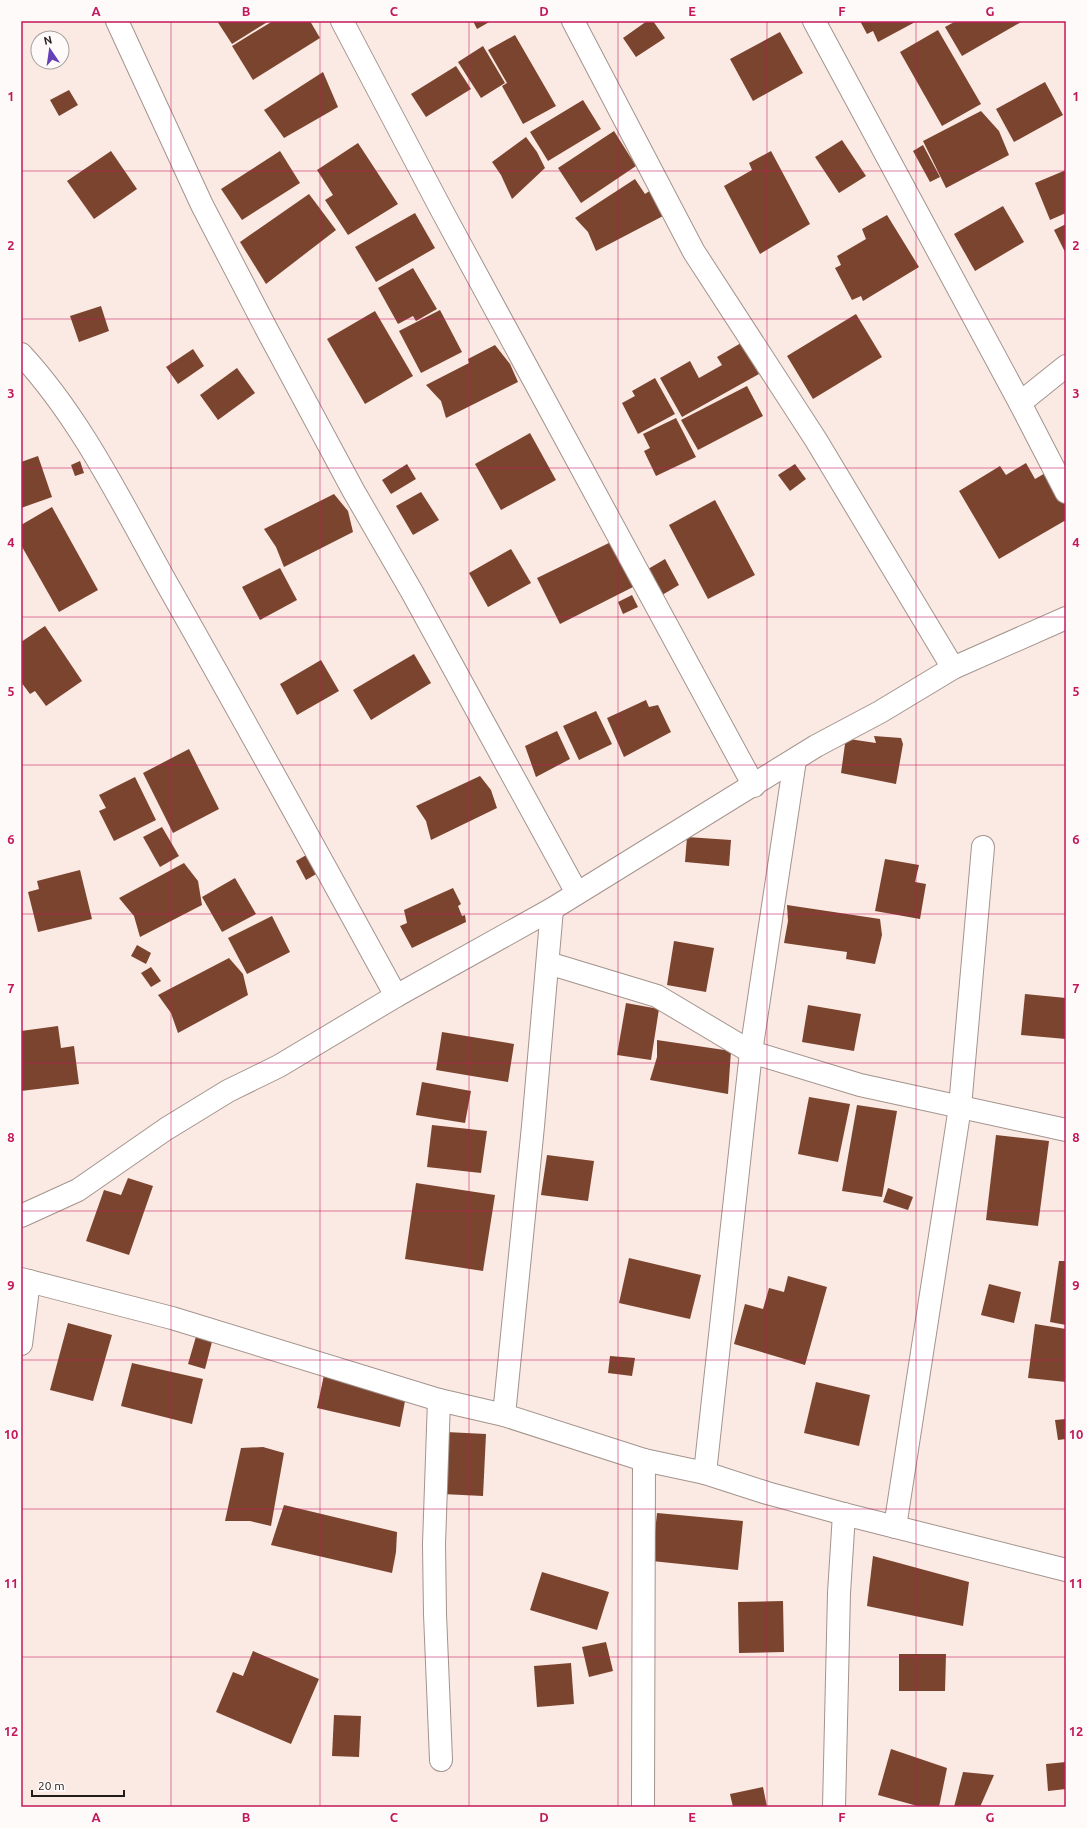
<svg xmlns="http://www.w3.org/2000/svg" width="1087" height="1828" viewBox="0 0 1087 1828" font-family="Ubuntu,sans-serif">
<rect width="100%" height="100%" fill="#fbe9e3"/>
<g fill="#7b442e">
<polygon points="217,21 269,21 232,44"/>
<polygon points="273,21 310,21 320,38 253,80 232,46"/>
<polygon points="473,21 491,21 477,29"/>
<polygon points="647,21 653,21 665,38 636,57 623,38"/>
<polygon points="860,21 917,21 878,42 873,31 867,34"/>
<polygon points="956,21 1023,21 962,56 945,27"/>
<polygon points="938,30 981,104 942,126 900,52"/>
<polygon points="780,32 803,73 753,101 730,59"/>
<polygon points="515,35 556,106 523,124 502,86 507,83 488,50"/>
<polygon points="483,46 505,83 481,98 458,62"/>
<polygon points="456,66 471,89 426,117 411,94"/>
<polygon points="323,72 338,107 284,138 264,110"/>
<polygon points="1045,82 1063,115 1014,142 996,109"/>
<polygon points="69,90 78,105 59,116 50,100"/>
<polygon points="583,100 601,129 548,161 530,132"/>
<polygon points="981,111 999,131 1009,155 946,188 923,141"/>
<polygon points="614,131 636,166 581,203 558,168"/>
<polygon points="526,137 537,152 545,168 512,199 501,175 492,162"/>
<polygon points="842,140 866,176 839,193 815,157"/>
<polygon points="358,143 398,204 348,235 325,200 333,195 317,170"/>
<polygon points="923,145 940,177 930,182 913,151"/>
<polygon points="111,151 137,189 94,219 67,181"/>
<polygon points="280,151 300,183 242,220 221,189"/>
<polygon points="771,151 810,224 760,254 724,186 752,170 749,163"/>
<polygon points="1066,170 1066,213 1050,220 1035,183"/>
<polygon points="635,179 645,194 651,190 663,216 596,251 588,232 575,218"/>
<polygon points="309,194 336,230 266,284 240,242"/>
<polygon points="1003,206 1024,242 975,271 954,234"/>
<polygon points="415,213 435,248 376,282 355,247"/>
<polygon points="887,215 919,267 863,301 861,296 852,300 835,268 841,265 837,256 866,239 862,229"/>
<polygon points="1066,224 1066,254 1054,230"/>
<polygon points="413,268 437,309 416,321 413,316 398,324 378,288"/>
<polygon points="101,306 109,331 79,342 70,316"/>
<polygon points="440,310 462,352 421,373 399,331"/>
<polygon points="375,311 413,376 365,404 327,339"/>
<polygon points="856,314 882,357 813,399 787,356"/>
<polygon points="741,343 759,374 682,417 660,378 690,361 699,378 722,365 717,357"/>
<polygon points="495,345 510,364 518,382 446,418 441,401 426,385 469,363 468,359"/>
<polygon points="193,349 204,366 178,384 166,367"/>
<polygon points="237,368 255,393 218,420 200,395"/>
<polygon points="655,378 675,414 638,434 622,403 635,396 632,391"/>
<polygon points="747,386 763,416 698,450 681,420"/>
<polygon points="676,418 696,457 656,476 644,451 650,448 643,434"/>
<polygon points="530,433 556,480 501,510 475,464"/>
<polygon points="38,456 52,497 21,508 21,462"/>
<polygon points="80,461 84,473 75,476 71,465"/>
<polygon points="1026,463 1035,479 1047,472 1066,504 1066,520 999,559 959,491 1000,466 1006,475"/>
<polygon points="407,464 416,479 391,494 382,480"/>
<polygon points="795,464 806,479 790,491 778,475"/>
<polygon points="421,492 439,520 413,535 396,506"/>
<polygon points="334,494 348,511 353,532 284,567 276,547 264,529"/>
<polygon points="715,500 755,575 708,599 669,525"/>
<polygon points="52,507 98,590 59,612 21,545 21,525"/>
<polygon points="613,541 635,586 560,624 537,578"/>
<polygon points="511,549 531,583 488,607 469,573"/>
<polygon points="665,559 679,585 657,598 643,572"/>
<polygon points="280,568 297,600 260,620 242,587"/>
<polygon points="632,595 638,607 623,614 618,602"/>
<polygon points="45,626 82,681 46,706 35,691 30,694 21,682 21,642"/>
<polygon points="414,654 431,683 371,720 353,690"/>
<polygon points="321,660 339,691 297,715 280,684"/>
<polygon points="646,700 649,707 658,705 671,732 624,757 607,718"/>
<polygon points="596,711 612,744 579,760 563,726"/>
<polygon points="557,731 570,759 536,777 525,746"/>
<polygon points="874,736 901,738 903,744 896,784 841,773 845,744 849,739 876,743"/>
<polygon points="189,749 219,809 173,833 143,773"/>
<polygon points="480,776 491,790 497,808 431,840 426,821 416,806"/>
<polygon points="135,777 156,820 114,841 99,811 106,808 99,795"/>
<polygon points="162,827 179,856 160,867 143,837"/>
<polygon points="687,837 731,840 729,866 685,862"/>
<polygon points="308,854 318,873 306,880 296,861"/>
<polygon points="885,859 919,865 915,882 926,884 920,919 875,911"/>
<polygon points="184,863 198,881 202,905 140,937 134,916 119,898"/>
<polygon points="80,870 92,919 38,932 28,892 39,889 37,881"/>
<polygon points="235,878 256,914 222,932 202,897"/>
<polygon points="453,888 461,904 458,906 462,916 465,915 466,922 412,948 400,926 407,923 404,910"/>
<polygon points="787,905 880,919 882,935 875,964 846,959 847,952 784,943 788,921"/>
<polygon points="272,916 290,952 247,974 228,938"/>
<polygon points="674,941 714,948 706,992 667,985"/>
<polygon points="137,945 151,953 146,964 131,956"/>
<polygon points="229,958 243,974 248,995 178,1033 171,1013 158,995"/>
<polygon points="151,967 161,981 151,987 141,973"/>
<polygon points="1025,994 1066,998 1066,1039 1021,1035"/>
<polygon points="626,1003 659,1009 651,1060 617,1055"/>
<polygon points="808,1005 861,1014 854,1051 802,1042"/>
<polygon points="58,1026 61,1048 74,1046 79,1084 21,1091 21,1031"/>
<polygon points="442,1032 514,1044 508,1082 436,1070"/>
<polygon points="657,1040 731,1051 728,1094 650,1080 657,1057"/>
<polygon points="422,1082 471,1091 465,1123 416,1115"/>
<polygon points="809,1097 850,1104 838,1162 798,1154"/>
<polygon points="857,1105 897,1111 882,1197 842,1191"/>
<polygon points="432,1125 487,1131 481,1173 427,1167"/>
<polygon points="996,1135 1049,1141 1038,1226 986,1220"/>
<polygon points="547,1155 594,1161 588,1201 541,1195"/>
<polygon points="128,1178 153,1186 129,1255 86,1241 104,1190 121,1195"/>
<polygon points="416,1183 495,1195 483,1271 405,1259"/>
<polygon points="888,1188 913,1197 908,1210 883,1202"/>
<polygon points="629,1258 701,1275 690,1319 619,1303"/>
<polygon points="1059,1261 1066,1261 1066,1325 1050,1322"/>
<polygon points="788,1276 827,1287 805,1365 734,1344 745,1304 763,1309 769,1288 784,1292"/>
<polygon points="989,1284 1021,1292 1014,1323 981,1315"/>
<polygon points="68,1323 112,1335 93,1401 50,1390"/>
<polygon points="1035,1324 1066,1329 1066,1382 1028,1378"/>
<polygon points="197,1333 213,1338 205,1369 188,1364"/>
<polygon points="610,1356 635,1358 632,1376 608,1373"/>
<polygon points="132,1363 203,1379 192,1424 121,1406"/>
<polygon points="324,1375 406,1396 400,1427 317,1408"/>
<polygon points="816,1382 870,1395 859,1446 804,1433"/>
<polygon points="1066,1419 1066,1439 1058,1440 1055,1420"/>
<polygon points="446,1432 486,1434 483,1496 442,1494"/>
<polygon points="263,1447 284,1453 271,1526 250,1521 225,1521 241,1448"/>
<polygon points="284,1505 397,1532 396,1552 392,1573 271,1545"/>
<polygon points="657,1513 743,1521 738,1570 652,1561"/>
<polygon points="873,1556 969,1582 963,1626 867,1606"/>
<polygon points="542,1572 609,1592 597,1630 530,1610"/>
<polygon points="783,1601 784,1652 739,1653 738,1602"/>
<polygon points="606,1642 613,1671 589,1677 582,1647"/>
<polygon points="253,1651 319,1679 291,1744 216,1712 233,1672 243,1676"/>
<polygon points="899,1654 946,1654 945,1691 899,1691"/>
<polygon points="571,1663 574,1704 537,1707 534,1666"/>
<polygon points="334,1715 361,1716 359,1757 332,1756"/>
<polygon points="891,1749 947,1768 939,1807 921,1807 878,1795"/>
<polygon points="1066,1762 1066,1789 1048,1791 1046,1764"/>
<polygon points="963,1772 994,1775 980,1807 954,1807"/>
<polygon points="763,1787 767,1807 733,1807 730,1794"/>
</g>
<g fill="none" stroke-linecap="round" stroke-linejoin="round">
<defs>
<g id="minor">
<polyline points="117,21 202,205 267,330 353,490 412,592 577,893"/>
<polyline points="342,21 441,209 754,786"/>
<polyline points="573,21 694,252 816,440 953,668"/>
<polyline points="814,21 1020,403 1066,492"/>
<path d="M21,354c63,68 104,156 150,237 76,134 151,270 225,405"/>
<polyline points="1020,403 1066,366"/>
<polyline points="548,963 657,996 751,1052 860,1085 1066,1130"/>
<polyline points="21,1216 78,1190 166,1129 228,1091 279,1066 396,996 552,909 816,746 880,712 953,668 1066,618"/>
<polyline points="21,1279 172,1318 439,1400 504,1415 644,1460 705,1473 767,1493 844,1514 1066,1570"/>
<polyline points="21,1344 29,1281"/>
<polyline points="439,1400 434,1544 435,1614 441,1760"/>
<polyline points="504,1415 533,1126 552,909"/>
<polyline points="705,1473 751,1052 795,760"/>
<polyline points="895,1527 960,1107 983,847"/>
<polyline points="643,1807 644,1460"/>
<polyline points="834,1807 839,1593 844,1514"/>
</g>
</defs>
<use href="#minor" stroke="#a3948d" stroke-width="24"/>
<use href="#minor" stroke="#fff" stroke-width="22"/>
</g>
<path fill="none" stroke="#c2185b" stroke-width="1" stroke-opacity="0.55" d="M171,21v1786M320,21v1786M469,21v1786M618,21v1786M767,21v1786M916,21v1786M21,171h1045M21,319h1045M21,468h1045M21,617h1045M21,765h1045M21,914h1045M21,1063h1045M21,1211h1045M21,1360h1045M21,1509h1045M21,1657h1045"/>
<rect width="1087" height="1828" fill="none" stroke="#fdfaf9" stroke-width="44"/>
<g transform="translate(50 50) rotate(347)"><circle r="19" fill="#fdfaf9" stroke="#a5a19f"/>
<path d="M0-3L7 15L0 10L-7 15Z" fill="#653fb7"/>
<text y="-6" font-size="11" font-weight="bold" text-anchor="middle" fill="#221c19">N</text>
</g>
<path d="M32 1790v6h92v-6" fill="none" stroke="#221c19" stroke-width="2"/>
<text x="38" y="1790" font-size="12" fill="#221c19" stroke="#fdfaf9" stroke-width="3" paint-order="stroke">20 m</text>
<rect x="22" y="22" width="1043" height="1784" fill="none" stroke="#c2185b" stroke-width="1.5"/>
<g font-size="13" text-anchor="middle" font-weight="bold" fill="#c2185b">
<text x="96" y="16">A</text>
<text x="246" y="16">B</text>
<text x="394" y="16">C</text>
<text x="544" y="16">D</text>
<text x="692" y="16">E</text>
<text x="842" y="16">F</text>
<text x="990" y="16">G</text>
<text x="11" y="101">1</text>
<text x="1076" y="101">1</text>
<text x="11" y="250">2</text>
<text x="1076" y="250">2</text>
<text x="11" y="398">3</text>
<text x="1076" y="398">3</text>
<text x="11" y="547">4</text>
<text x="1076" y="547">4</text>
<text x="11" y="696">5</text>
<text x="1076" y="696">5</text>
<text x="11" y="844">6</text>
<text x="1076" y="844">6</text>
<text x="11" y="993">7</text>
<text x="1076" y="993">7</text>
<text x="11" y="1142">8</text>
<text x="1076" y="1142">8</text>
<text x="11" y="1290">9</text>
<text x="1076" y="1290">9</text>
<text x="11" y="1439">10</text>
<text x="1076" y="1439">10</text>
<text x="11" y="1588">11</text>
<text x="1076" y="1588">11</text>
<text x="11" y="1736">12</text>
<text x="1076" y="1736">12</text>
<text x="96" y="1822">A</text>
<text x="246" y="1822">B</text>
<text x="394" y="1822">C</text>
<text x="544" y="1822">D</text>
<text x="692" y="1822">E</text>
<text x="842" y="1822">F</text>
<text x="990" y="1822">G</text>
</g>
</svg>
